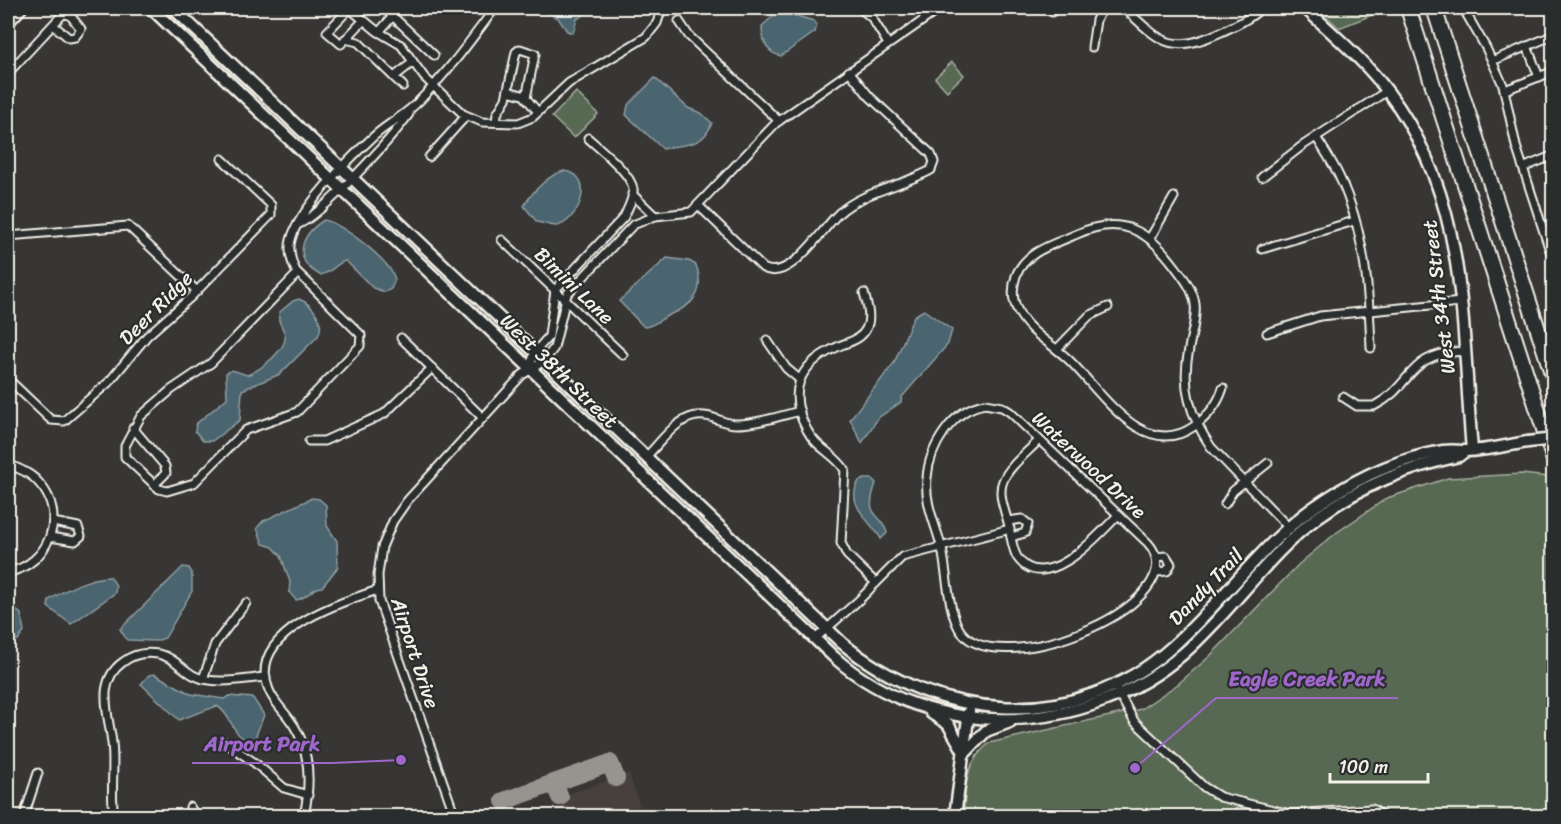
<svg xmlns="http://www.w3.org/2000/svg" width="1561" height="824" viewBox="0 0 1561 824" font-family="Sriracha,sans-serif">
<rect width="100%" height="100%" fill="#373635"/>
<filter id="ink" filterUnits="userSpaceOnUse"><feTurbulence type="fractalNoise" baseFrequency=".0167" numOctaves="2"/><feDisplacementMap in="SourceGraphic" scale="12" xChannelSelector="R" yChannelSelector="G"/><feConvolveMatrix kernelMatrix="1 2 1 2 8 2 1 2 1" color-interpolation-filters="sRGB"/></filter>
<g filter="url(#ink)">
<polygon fill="#46403d" points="629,773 643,816 557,816 551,800"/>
<g fill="#596953" stroke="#a6ad9e" stroke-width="1.5">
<polygon points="1318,8 1390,8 1339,28"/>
<polygon points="952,62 964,75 947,91 935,78"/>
<polygon points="576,92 598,114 574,138 552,117"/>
<path d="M1522,474l26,3 6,27 -1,312h-590c4,-32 0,-50 26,-73l152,-34 37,-25 32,-28 89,-92 37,-31 51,-35 61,-20z"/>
</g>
<g fill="#4c6570" stroke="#8f9da0" stroke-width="1.5">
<polygon points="537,8 595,8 577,19 573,33 567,31 558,18"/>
<path d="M779,11l35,10 3,4 -2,7 -34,24c-15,-3 -19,-16 -19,-30z"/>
<path d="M655,78l33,30 13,5 11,10c-10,27 -31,20 -49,26l-37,-34 2,-10z"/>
<path d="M564,171c34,4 14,52 -8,55 -5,0 -13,-3 -19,-4l-13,-16c7,-13 25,-32 40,-35z"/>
<path d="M324,220c18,3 68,42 71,60l-4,9 -6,3 -12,-4 -27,-27c-9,1 -14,12 -26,14 -28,-15 -20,-40 4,-55z"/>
<path d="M667,258l22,3 7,4c10,27 -3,41 -27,50 -8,4 -17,12 -25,12l-25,-26z"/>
<path d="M299,299c13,5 27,23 19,37l-38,38 -38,16 -2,30 -28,21h-9l-8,-10 1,-7 31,-26 -1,-25 6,-3 15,5c12,-4 41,-26 38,-40 -2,-9 -9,-13 -5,-23l13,-11z"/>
<polygon points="924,310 952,330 948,344 902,397 901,402 878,418 862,443 850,419 894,363 914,316"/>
<path d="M865,479h7l4,4c-13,38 5,26 11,50l-6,6c-9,-17 -37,-34 -22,-58z"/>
<path d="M312,498l7,1 7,6 1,21 10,15 1,26 -16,20c-10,0 -15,12 -26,13l-7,-8 1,-10 -9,-26 -8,-9 -10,-3 -6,-16 6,-7z"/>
<polygon points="183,567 189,568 192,573 192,591 165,638 156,641 127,640 120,629"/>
<path d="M111,577l5,9 -1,7 -44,31 -23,-17 1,-7c15,-10 43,-24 62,-23z"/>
<polygon points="16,610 21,614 24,632 18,640 8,641 8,612"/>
<path d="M154,674l37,20 33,5 5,-3 24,2 11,17 -9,23 -8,3c-15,-7 -16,-27 -30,-35l-38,14 -38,-36 8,-9z"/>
</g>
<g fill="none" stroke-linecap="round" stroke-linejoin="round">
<g stroke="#96948e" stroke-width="18">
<polyline points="554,783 610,763 616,778"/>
<polyline points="504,801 554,783 560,797"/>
</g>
<defs>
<g id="street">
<polyline points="349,8 377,31 401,45 424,77 463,114 482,122 518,123 533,117 569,83 646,37 657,23 662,8"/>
<polyline points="350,8 327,32 341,44 363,21"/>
<polyline points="384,8 434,55"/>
<polyline points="860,8 872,18 888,44"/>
<polyline points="1047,8 1052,12"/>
<path d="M1124,8c38,35 46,47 97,24 15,-7 29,-13 40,-24"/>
<polyline points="1463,8 1486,48 1503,85 1516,146 1554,263"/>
<polyline points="679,21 689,36 779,121"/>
<polyline points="379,32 393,16"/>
<polyline points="345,39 358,42 403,86"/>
<polyline points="1527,46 1539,77"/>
<polyline points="1092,47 1096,20 1103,8"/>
<polyline points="1492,61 1549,37"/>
<polyline points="8,73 62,15 65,14 70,15 81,29 75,37 69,38 53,25"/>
<polyline points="394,77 413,62"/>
<polyline points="1505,90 1554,71"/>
<polyline points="508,91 526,96"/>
<polyline points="496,122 497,114 506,99 516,52 520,49 535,54 526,98 538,112"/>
<path d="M1316,137c8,13 17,26 23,39 26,54 30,115 32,172"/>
<polyline points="429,157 466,116"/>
<polyline points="1525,167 1554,155"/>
<polyline points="1262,177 1302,146 1387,91"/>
<polyline points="632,194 655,216"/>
<path d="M698,205l65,63c27,15 58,-38 76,-55 25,-22 63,-27 92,-43l3,-8 -3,-8 -62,-58 -20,-25"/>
<path d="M299,224c25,-11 92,-85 110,-110"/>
<polyline points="8,236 128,226 197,291"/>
<polyline points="1150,238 1174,197"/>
<polyline points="502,240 623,355"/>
<polyline points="1262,249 1354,221"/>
<path d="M297,274l-86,89 -40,27 -30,26 -16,30v11l34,32 8,2 27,-8 52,-53 51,-18 63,-66 1,-11 -65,-64c-5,-10 -8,-20 -5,-31 7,-30 58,-81 82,-103 14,-13 33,-22 47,-37 28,-28 51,-60 75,-92"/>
<path d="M864,293c3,11 8,25 2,36 -6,12 -20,13 -31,19 -37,17 -48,45 -28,82 9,18 28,24 38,40l-4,73 6,12 29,28"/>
<polyline points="1267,333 1320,316 1461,302"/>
<polyline points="401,338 483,418"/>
<polyline points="767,340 786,368 799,379"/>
<polyline points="1057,349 1089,316 1108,307"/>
<path d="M529,369l6,-17 14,-16 6,-46 69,-73c4,-9 10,-19 9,-28 -2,-16 -33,-40 -45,-51"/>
<polyline points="8,379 51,420 64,421 109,382 147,336 191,297 271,215 271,205 222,159"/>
<path d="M1223,388c-5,16 -17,30 -30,39 -50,34 -92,-36 -123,-66 -16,-16 -42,-29 -52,-50 -6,-11 -6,-23 -2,-35 9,-25 39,-32 61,-42 43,-19 70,-5 97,31 9,12 19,24 21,39 2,15 -4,30 -6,45 -8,37 1,67 22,98l79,82"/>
<path d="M1343,397l14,9h17c41,-21 30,-52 90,-55"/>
<path d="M985,404l17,3 8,5 138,131c52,58 -144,140 -186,90 -13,-15 -15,-58 -19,-79 -5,-26 -19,-48 -16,-76 2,-30 25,-69 58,-74z"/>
<polyline points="133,428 165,466 166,473 154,485"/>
<path d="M1039,440c-11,12 -30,26 -36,41 -6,14 3,32 6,45 2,10 3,22 8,31 27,40 82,-22 101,-42"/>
<polyline points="309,441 324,441 384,414 432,368"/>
<path d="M646,457c16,-16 34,-45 59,-41 11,1 19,8 31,8 21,0 44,-8 64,-13"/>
<path d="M8,464c11,5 23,9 31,19 29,31 10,82 -31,89"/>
<polyline points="1225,504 1233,491 1268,463"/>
<polyline points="1008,521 1022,519 1028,524 1025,533 1011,537"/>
<polyline points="50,537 75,541 81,536 78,527 53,522"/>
<polyline points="1156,557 1166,556 1171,564 1167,571 1157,572"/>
<polyline points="815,639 859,600 902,557 1010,529"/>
<polyline points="203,679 215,644 246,603"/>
<polyline points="1117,690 1134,721 1204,787 1220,797 1290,814 1372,809 1383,816"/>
<polyline points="223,741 255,763 284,788 308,795"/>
<polyline points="190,807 195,816"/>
<polyline points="24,816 38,773"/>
<path d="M114,816c-4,-24 1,-49 -2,-73 -3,-28 -17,-61 11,-81 10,-8 23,-10 35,-8 15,3 23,14 35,21 21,11 50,4 73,2"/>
<path d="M304,816c7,-33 7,-68 -14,-96 -7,-10 -17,-19 -21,-30 -24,-57 71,-88 109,-100"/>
<polyline points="455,816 379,601 378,575 382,547 393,521 407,501 522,375 544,361 554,348 567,294 633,225 655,216 691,212 776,123 941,8"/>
</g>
<g id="secondary">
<path d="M151,8l683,649c98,87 254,80 350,-4 48,-42 83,-98 134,-136 44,-32 89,-49 141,-61l5,-4"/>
<path d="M173,8l669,635c97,80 233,91 331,3 53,-47 93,-109 153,-147 35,-23 76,-41 117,-48 8,-1 15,0 22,0 21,0 43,-6 63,-9"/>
<path d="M1305,8c29,27 60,53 83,84 81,107 73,232 84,358"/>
<polyline points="8,22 21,8"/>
<polyline points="931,713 948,724 964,752"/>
<polyline points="965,753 986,731 1010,722"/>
<polyline points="955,816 969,711"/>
</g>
<g id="highway">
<polyline points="1408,8 1554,460"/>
<polyline points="1434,8 1554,379"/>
</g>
</defs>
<use href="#street" stroke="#f4f1e8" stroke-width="11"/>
<use href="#secondary" stroke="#f4f1e8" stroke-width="15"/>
<use href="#highway" stroke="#f4f1e8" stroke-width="18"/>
<use href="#street" stroke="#2a2d2e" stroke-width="7"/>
<use href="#secondary" stroke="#2a2d2e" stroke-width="10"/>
<use href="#highway" stroke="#2a2d2e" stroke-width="14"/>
<defs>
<polyline id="secondary-bridge" points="1528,442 1554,439"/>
</defs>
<use href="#secondary-bridge" stroke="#f4f1e8" stroke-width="15" stroke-linecap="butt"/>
<use href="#secondary-bridge" stroke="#2a2d2e" stroke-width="10"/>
</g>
</g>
<g text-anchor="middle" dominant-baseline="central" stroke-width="4.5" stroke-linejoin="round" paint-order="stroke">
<g font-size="20" fill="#f4f1e8" stroke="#2a2d2e">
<text transform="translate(574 286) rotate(44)">Bimini Lane</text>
<text transform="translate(1439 297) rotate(-97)">West 34th Street</text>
<text transform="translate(156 308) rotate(-45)">Deer Ridge</text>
<text transform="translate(559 371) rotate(44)">West 38th Street</text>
<text transform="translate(1089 465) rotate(43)">Waterwood Drive</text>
<text transform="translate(1206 587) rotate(-46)">Dandy Trail</text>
<text transform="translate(415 653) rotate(72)">Airport Drive</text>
</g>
</g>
<path fill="none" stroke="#9f67cb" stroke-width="2" d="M1135 768L1216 698H1398M401 760L332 763H192"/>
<g fill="#9f67cb" stroke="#2a2d2e" stroke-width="2">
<circle cx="1135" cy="768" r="6"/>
<circle cx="401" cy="760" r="6"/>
</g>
<g font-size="21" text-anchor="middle" font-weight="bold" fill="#9f67cb" stroke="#2a2d2e" stroke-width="4.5" stroke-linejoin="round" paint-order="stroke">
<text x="1307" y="686">Eagle Creek Park</text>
<text x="262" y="751">Airport Park</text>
</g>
<rect width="1561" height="824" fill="none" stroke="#2a2d2e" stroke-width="30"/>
<rect x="15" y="15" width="1531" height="794" fill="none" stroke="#f4f1e8" stroke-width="2" filter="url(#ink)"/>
<path d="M1330 773v9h98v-9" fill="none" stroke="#f4f1e8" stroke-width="3"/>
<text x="1339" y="773" font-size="18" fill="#f4f1e8" stroke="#2a2d2e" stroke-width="4.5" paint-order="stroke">100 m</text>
</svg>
